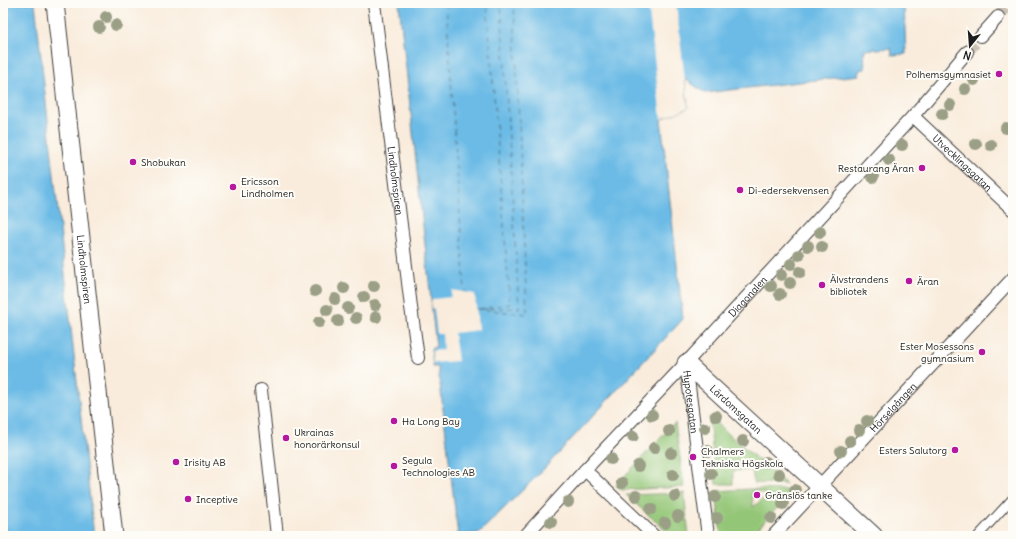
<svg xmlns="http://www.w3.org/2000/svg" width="1016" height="539" viewBox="0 0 1016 539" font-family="Delius,sans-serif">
<rect width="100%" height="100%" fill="#fdfcf7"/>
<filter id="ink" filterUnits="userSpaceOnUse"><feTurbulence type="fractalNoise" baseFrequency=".025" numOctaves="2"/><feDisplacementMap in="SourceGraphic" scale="8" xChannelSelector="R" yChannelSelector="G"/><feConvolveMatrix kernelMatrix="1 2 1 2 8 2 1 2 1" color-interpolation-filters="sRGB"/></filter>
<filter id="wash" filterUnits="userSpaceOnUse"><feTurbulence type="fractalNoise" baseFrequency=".012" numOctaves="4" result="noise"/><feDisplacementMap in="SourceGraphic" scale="16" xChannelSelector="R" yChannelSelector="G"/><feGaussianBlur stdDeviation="0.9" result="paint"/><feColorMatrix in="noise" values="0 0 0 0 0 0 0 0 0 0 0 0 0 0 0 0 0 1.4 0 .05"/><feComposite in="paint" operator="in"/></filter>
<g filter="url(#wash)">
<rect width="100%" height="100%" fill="#f9ecdc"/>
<g fill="#93c676" stroke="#587149" fill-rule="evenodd">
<polygon points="709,417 786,484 754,483 752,470 733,471 733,484 716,484"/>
<polygon points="675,423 684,487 622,490 616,485"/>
<path d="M750,489l35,1 5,4 -39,42h-30l-5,-45zM752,490l16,5 -15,12z"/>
<polygon points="684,493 689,536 672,536 626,495"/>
</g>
<g fill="#6cbbe6" stroke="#446c81">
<polygon points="3,3 35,3 94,536 3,536"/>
<polygon points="399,3 904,3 906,54 892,55 891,48 864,50 865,69 859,70 859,75 705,93 685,79 688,108 661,119 683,319 541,472 479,533 458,535 438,367 433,367 431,348 436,347"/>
</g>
<g fill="#f9ecdc">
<polygon points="648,3 676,3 688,108 661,119"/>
<polygon points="452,290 475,294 478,330 454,333 458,361 433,363 432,351 443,350 442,334 437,334 434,309 432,308 431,301 434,299 451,297"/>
</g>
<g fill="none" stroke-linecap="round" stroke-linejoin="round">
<g stroke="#3c5c6d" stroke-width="1" stroke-dasharray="5 4" stroke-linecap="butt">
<polyline points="446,3 465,292"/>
<polyline points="476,309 527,314 514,3"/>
<polyline points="479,309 510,304 487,3"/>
<polyline points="481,309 519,308 501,3"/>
</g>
</g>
</g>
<g filter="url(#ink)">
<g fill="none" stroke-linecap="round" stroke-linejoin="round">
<g stroke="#cdc2b6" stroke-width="12" stroke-dasharray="12 6" stroke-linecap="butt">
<polyline points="998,17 1010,3"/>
<polyline points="967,52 981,36"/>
</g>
<defs>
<polyline id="service" points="978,536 1013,498"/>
<g id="pedestrian">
<path id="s1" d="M374,3l37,304 7,51"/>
<polyline points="981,36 998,17"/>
<path id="s2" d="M913,116l100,94"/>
<path id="s3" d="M686,363l22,173"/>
<polyline points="261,390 277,536"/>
<polyline points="585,470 654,536"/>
<path id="s4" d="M525,536l60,-66 101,-107 227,-247 54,-64"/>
<path id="s5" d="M773,536l240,-258"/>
</g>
<g id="minor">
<path id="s6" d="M55,3l59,533"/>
<path id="s7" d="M686,363l188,173"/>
</g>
</defs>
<use href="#service" stroke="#3d3b39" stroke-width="10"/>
<use href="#pedestrian" stroke="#3d3b39" stroke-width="14"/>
<use href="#minor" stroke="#3d3b39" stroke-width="19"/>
<use href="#service" stroke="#fff" stroke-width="8"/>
<use href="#pedestrian" stroke="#fff" stroke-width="12"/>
<use href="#minor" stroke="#fff" stroke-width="17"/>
</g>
<g fill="#9a9f86">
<circle cx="106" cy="17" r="6"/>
<circle cx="116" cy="25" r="6"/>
<circle cx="99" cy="27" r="6"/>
<circle cx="974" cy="80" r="6"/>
<circle cx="965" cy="89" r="6"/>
<circle cx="950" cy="105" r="6"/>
<circle cx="942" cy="114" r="6"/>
<circle cx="1006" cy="128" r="6"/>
<circle cx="976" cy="144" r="6"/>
<circle cx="902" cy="145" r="6"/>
<circle cx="991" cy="145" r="6"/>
<circle cx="889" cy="160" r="6"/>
<circle cx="873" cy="177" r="6"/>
<circle cx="820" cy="232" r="6"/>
<circle cx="808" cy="246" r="6"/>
<circle cx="822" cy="247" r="6"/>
<circle cx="799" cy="255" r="6"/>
<circle cx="791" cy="264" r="6"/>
<circle cx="800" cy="272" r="6"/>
<circle cx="781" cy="275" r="6"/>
<circle cx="790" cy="283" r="6"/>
<circle cx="374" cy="286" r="6"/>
<circle cx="771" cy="286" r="6"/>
<circle cx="344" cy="288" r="6"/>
<circle cx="315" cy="291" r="6"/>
<circle cx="780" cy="294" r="6"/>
<circle cx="364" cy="297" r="6"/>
<circle cx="335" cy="299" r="6"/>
<circle cx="375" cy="305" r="6"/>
<circle cx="348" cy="308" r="6"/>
<circle cx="327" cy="310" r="6"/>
<circle cx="376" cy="317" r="6"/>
<circle cx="356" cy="318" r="6"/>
<circle cx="338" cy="321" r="6"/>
<circle cx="319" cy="322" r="6"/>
<circle cx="652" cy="415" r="6"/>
<circle cx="716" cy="416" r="6"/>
<circle cx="867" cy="421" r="6"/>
<circle cx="705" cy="428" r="6"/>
<circle cx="859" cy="430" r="6"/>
<circle cx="669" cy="431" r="6"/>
<circle cx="633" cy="436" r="6"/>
<circle cx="743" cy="441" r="6"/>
<circle cx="850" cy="441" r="6"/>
<circle cx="654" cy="448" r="6"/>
<circle cx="708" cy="451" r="6"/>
<circle cx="841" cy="451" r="6"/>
<circle cx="671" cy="453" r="6"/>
<circle cx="611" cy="459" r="6"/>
<circle cx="766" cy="462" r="6"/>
<circle cx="638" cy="466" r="6"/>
<circle cx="711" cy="474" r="6"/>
<circle cx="779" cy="474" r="6"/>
<circle cx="673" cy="475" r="6"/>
<circle cx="622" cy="483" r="6"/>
<circle cx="795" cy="490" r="6"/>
<circle cx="636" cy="496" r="6"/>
<circle cx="675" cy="496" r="6"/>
<circle cx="715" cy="497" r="6"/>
<circle cx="568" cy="502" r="6"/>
<circle cx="783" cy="504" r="6"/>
<circle cx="651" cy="509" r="6"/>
<circle cx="678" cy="516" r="6"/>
<circle cx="717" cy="518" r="6"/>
<circle cx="771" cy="518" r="6"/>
<circle cx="551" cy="522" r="6"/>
<circle cx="665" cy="523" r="6"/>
</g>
</g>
<g fill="#b5179e" stroke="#fdfcf7" stroke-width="1.5">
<circle cx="999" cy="74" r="4"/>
<circle cx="133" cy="162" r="4"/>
<circle cx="922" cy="168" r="4"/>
<circle cx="233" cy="187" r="4"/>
<circle cx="740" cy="190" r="4"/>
<circle cx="909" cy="281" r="4"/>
<circle cx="822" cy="285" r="4"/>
<circle cx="982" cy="352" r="4"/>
<circle cx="394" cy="421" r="4"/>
<circle cx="286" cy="438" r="4"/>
<circle cx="955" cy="450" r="4"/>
<circle cx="693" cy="457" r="4"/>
<circle cx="176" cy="462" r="4"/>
<circle cx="394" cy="466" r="4"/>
<circle cx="757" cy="495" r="4"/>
<circle cx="188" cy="499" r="4"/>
</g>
<g text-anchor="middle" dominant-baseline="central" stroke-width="4" stroke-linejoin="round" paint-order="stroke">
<g font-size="10" fill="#1c1c1c" stroke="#fdfcf7" text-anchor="start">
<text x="991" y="74" text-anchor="end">Polhemsgymnasiet</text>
<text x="141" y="162">Shobukan</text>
<text x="914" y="168" text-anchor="end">Restaurang Äran</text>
<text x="241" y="181">Ericsson<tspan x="241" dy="12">Lindholmen</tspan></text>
<text x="748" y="190">Di-edersekvensen</text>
<text x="830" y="279">Älvstrandens<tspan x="830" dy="12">bibliotek</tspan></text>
<text x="917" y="281">Äran</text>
<text x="974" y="346" text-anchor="end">Ester Mosessons<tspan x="974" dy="12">gymnasium</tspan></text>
<text x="402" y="421">Ha Long Bay</text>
<text x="294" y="432">Ukrainas<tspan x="294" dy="12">honorärkonsul</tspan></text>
<text x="947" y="450" text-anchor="end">Esters Salutorg</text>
<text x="701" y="451">Chalmers<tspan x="701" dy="12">Tekniska Högskola</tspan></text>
<text x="402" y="460">Segula<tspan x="402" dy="12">Technologies AB</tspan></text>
<text x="184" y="462">Irisity AB</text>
<text x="765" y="495">Gränslös tanke</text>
<text x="196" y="499">Inceptive</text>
</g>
<g font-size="10" fill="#1c1c1c" stroke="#fdfcf7">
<text stroke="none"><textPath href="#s2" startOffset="68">Utvecklingsgatan</textPath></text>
<text stroke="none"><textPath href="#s1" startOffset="179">Lindholmspiren</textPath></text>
<text stroke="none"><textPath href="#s6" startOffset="268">Lindholmspiren</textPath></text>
<text stroke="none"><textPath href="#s4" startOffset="327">Diagonalen</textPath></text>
<text stroke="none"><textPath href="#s3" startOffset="39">Hypotesgatan</textPath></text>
<text stroke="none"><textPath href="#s5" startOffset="176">Hörselgången</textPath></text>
<text stroke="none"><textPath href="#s7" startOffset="68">Lärdomsgatan</textPath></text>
</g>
</g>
<rect width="1016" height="539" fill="none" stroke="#fdfcf7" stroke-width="16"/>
<g transform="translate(970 46) rotate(197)" stroke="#fdfcf7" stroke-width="3" paint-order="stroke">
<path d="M0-3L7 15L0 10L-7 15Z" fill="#1c1c1c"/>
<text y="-6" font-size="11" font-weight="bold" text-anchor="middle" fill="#1c1c1c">N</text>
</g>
</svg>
